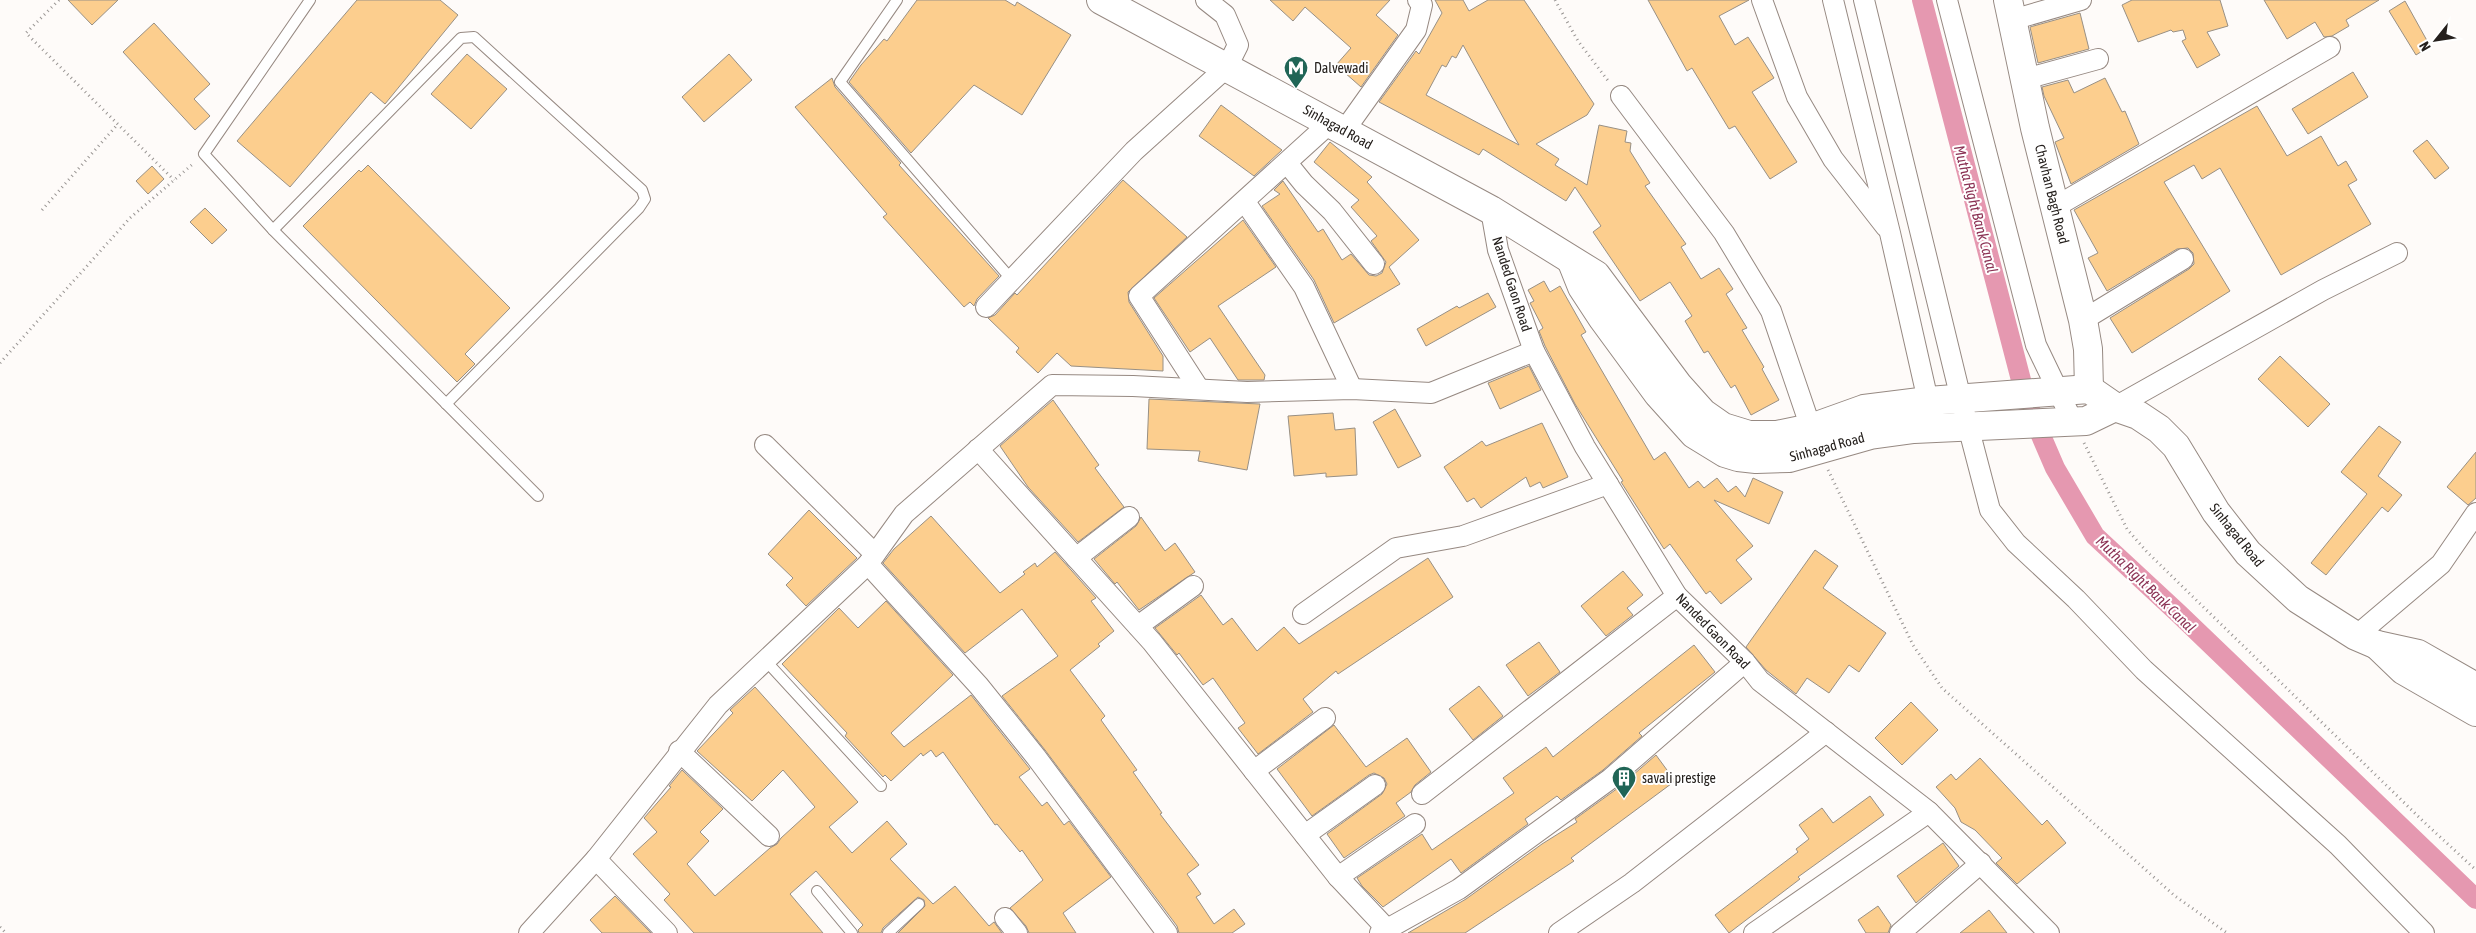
<svg xmlns="http://www.w3.org/2000/svg" width="2476" height="933" viewBox="0 0 2476 933" font-family="'Asap Condensed',sans-serif">
<rect width="100%" height="100%" fill="#fefbf9"/>
<g fill="none" stroke-linecap="round" stroke-linejoin="round">
<polyline stroke="#e598b0" stroke-width="20" points="1922,0 2027,403 2055,468 2095,536 2178,613 2476,899"/>
</g>
<g fill="#fcce8e" stroke="#989085" fill-rule="evenodd">
<polygon points="68,0 118,0 92,25"/>
<polygon points="357,0 440,0 458,15 385,104 371,92 290,187 237,141"/>
<polygon points="917,0 1005,0 1015,6 1017,2 1071,35 1022,115 974,85 911,153 849,82 861,65 884,39 887,41"/>
<polygon points="1270,0 1390,0 1376,15 1398,35 1361,87 1336,65 1351,48 1305,7 1293,21"/>
<path d="M1435,0h28l6,11 19,-11h36l70,104 -7,11 -51,29 23,15 -4,6 32,20 12,-60 28,6 -2,11 6,1 -1,8 20,32 -5,3 41,58 -5,3 20,32 18,-11 14,21 -7,5 21,34 -5,2 22,37 -2,2 17,31 -28,15 -16,-30 -4,3 -23,-37 -4,2 -19,-32 7,-5 -22,-34 -30,19 -47,-69 8,-6 -26,-39 -9,14 -83,-52 -4,6 -100,-53 37,-51 3,3 23,-41zM1463,45l46,83 10,17 -93,-50 16,-30 4,2 6,-11 4,2z"/>
<polygon points="1648,0 1749,0 1719,16 1735,45 1748,37 1774,78 1752,92 1797,162 1770,179 1735,126 1729,129 1692,68 1687,71"/>
<polygon points="2132,0 2220,0 2228,26 2207,32 2220,55 2197,68 2182,41 2186,39 2183,30 2173,32 2171,30 2138,42 2122,5"/>
<polygon points="2264,0 2379,0 2346,20 2349,26 2332,36 2324,37 2315,22 2287,39"/>
<polygon points="2405,1 2430,46 2416,55 2389,11"/>
<polygon points="2080,13 2089,49 2038,63 2030,27"/>
<polygon points="154,23 210,84 194,99 210,116 195,130 123,52"/>
<polygon points="467,54 507,89 471,129 431,94"/>
<polygon points="729,54 752,80 704,122 682,97"/>
<polygon points="2353,72 2368,97 2308,134 2292,109"/>
<polygon points="832,78 835,87 901,163 899,165 999,276 977,299 974,306 970,302 964,307 883,217 887,214 795,107"/>
<polygon points="2105,78 2122,112 2125,111 2139,144 2071,184 2055,142 2064,138 2044,96 2042,87 2068,80 2074,93"/>
<polygon points="1221,105 1282,150 1254,176 1199,136"/>
<polygon points="2257,106 2287,156 2321,136 2338,166 2346,161 2357,180 2348,185 2371,224 2281,275 2220,168 2202,179 2194,165 2164,182 2230,291 2132,353 2110,318 2189,269 2194,264 2193,253 2188,248 2177,249 2107,291 2088,258 2098,253 2074,210"/>
<polygon points="2427,140 2449,168 2435,179 2413,151"/>
<polygon points="1330,142 1372,177 1367,182 1419,240 1389,267 1400,284 1334,323 1314,280 1262,206 1280,194 1274,190 1283,181 1318,232 1323,229 1342,260 1351,254 1369,275 1376,276 1382,273 1386,262 1371,241 1377,236 1351,207 1359,200 1314,162"/>
<polygon points="368,165 510,308 465,354 475,364 457,382 303,226 359,170 361,172"/>
<polygon points="152,166 164,179 148,194 136,181"/>
<polygon points="1123,180 1187,237 1128,292 1129,302 1163,356 1163,371 1071,366 1057,353 1038,373 1016,352 1019,348 988,318 995,315 1015,293 1017,295"/>
<polygon points="205,208 227,230 212,244 190,222"/>
<polygon points="1243,220 1276,267 1218,306 1265,375 1264,380 1238,380 1210,338 1190,352 1154,298"/>
<polygon points="1544,281 1550,292 1560,286 1586,332 1581,335 1654,460 1665,452 1689,488 1698,481 1704,488 1717,478 1728,492 1736,486 1745,497 1753,478 1783,492 1769,524 1714,500 1753,546 1736,560 1752,579 1721,604 1710,591 1706,594 1670,544 1664,549 1621,482 1623,481 1575,404 1545,346 1539,331 1543,328 1530,303 1534,301 1528,290"/>
<polygon points="1488,293 1496,307 1426,346 1417,329 1457,306 1459,308"/>
<polygon points="2280,356 2330,404 2308,427 2258,379"/>
<polygon points="1529,366 1541,390 1500,409 1488,383"/>
<polygon points="1149,399 1260,404 1247,470 1198,461 1200,451 1147,449"/>
<polygon points="1053,400 1099,465 1095,468 1124,507 1078,542 1028,487 1000,446"/>
<polygon points="1395,409 1421,456 1398,468 1373,422"/>
<polygon points="1333,413 1335,430 1355,428 1357,475 1326,477 1326,473 1294,476 1288,416"/>
<polygon points="1542,423 1568,477 1543,488 1540,482 1530,487 1526,477 1481,508 1474,498 1467,502 1444,467 1482,441 1486,446"/>
<polygon points="2379,426 2401,442 2378,476 2402,495 2388,512 2382,507 2326,575 2311,563 2367,494 2341,472"/>
<polygon points="2476,452 2476,498 2468,505 2447,487"/>
<polygon points="809,510 857,558 806,606 786,585 793,578 768,554"/>
<polygon points="931,516 1000,593 1025,574 1023,572 1035,563 1037,567 1055,552 1096,598 1091,601 1114,631 1098,644 1100,646 1070,670 1105,716 1101,720 1137,770 1133,772 1162,813 1160,814 1199,865 1187,874 1201,894 1196,897 1214,924 1234,909 1245,924 1232,933 1179,933 1177,926 1045,750 1002,696 1058,656 1022,609 965,653 883,563 894,549"/>
<polygon points="1141,517 1165,551 1175,543 1195,572 1139,610 1117,582 1115,584 1094,559 1136,526"/>
<polygon points="1815,550 1838,566 1823,588 1886,633 1859,672 1849,665 1829,693 1807,678 1796,694 1766,670 1746,647"/>
<polygon points="1428,558 1453,597 1338,674 1336,671 1303,699 1313,712 1258,754 1238,728 1245,723 1213,678 1203,685 1179,653 1177,655 1155,628 1201,595 1223,625 1232,618 1257,651 1284,627 1299,644"/>
<polygon points="1623,571 1643,595 1627,608 1633,615 1606,636 1581,606"/>
<polygon points="886,601 953,675 891,733 904,747 971,695 1030,769 1019,777 1042,806 1047,802 1064,825 1069,821 1111,877 1063,913 1076,933 1029,933 1026,926 1010,908 1043,880 1022,850 1020,852 997,824 995,825 943,752 936,757 931,750 923,756 921,753 891,781 885,775 883,777 845,736 847,733 782,664 839,608 858,628"/>
<polygon points="1539,642 1560,672 1528,696 1506,665"/>
<polygon points="1694,645 1715,672 1639,733 1642,736 1603,770 1561,800 1557,796 1525,819 1528,824 1461,873 1451,859 1383,907 1362,886 1357,878 1422,834 1432,850 1514,793 1503,778 1546,747 1553,757"/>
<polygon points="1479,686 1503,716 1473,740 1449,709"/>
<polygon points="755,687 858,802 829,827 852,853 887,821 907,844 890,859 933,904 955,886 989,926 994,922 1002,933 898,933 925,906 924,900 918,897 883,928 881,933 859,933 858,930 863,925 816,871 790,894 823,933 694,933 664,900 670,894 633,854 657,832 644,818 671,787 669,786 682,770 723,809 700,832 709,841 687,864 715,896 770,848 777,844 781,838 815,807 783,770 752,801 697,751 733,713 730,710"/>
<polygon points="1911,702 1938,730 1902,765 1875,738"/>
<polygon points="1334,725 1366,767 1407,738 1431,772 1415,785 1411,792 1396,803 1405,816 1344,858 1327,834 1382,794 1387,784 1384,778 1374,773 1369,775 1312,816 1277,769"/>
<polygon points="1656,755 1675,781 1571,858 1574,861 1465,933 1408,933 1466,899 1542,844 1577,822 1575,819 1618,788"/>
<polygon points="1980,758 2042,825 2047,820 2066,843 2017,884 1996,863 2002,858 1975,830 1961,822 1955,808 1936,787 1951,774 1956,780"/>
<polygon points="1870,796 1884,815 1798,877 1800,879 1729,933 1715,915 1798,852 1796,849 1809,839 1799,825 1822,808 1833,823"/>
<polygon points="1943,843 1959,866 1916,903 1897,876"/>
<polygon points="615,896 651,933 602,933 590,920"/>
<polygon points="1878,906 1891,925 1888,933 1866,933 1858,920"/>
<polygon points="1989,910 2007,933 1960,933"/>
</g>
<g fill="none" stroke-linecap="round" stroke-linejoin="round">
<defs>
<g id="lane">
<polyline points="310,0 204,154 273,230 538,496"/>
<polyline points="897,0 840,82 1012,280"/>
<polyline points="273,230 461,38 474,37 642,190 645,199 639,208 446,404"/>
<polyline points="765,660 881,786"/>
<polyline points="817,891 852,933"/>
<polyline points="888,933 919,904"/>
</g>
<g id="street">
<polyline points="1762,0 1797,97 1833,159 1886,227"/>
<polyline points="1833,0 1890,233 1931,414"/>
<polyline points="1864,0 1961,399 1990,510 2016,543 2076,599 2144,670 2338,845 2424,933"/>
<polyline points="1947,0 2036,345 2073,422"/>
<polyline points="2012,20 2081,0"/>
<polyline points="2025,79 2098,59"/>
<polyline points="1621,96 1724,233 1771,311 1815,440"/>
<polyline points="1344,131 1416,30 1422,5 1418,0"/>
<polyline points="1287,163 1304,184 1332,211 1374,264"/>
<polyline points="1245,202 1304,287 1352,389"/>
<polyline points="2055,207 2330,47"/>
<polyline points="1491,210 1498,250 1534,351 1585,447 1677,596 1745,662 1760,681 1929,812 2049,933"/>
<polyline points="986,307 1134,151 1227,67 1238,45 1225,15 1206,0"/>
<polyline points="2083,320 2183,259"/>
<polyline points="1199,389 1139,296 1331,122"/>
<polyline points="2115,407 2323,290 2397,253"/>
<polyline points="765,445 875,554"/>
<polyline points="978,449 1152,642 1338,877 1386,928"/>
<polyline points="1076,558 1129,517"/>
<polyline points="868,564 979,686 1036,757 1167,933"/>
<polyline points="1303,614 1396,548 1463,536 1608,484"/>
<polyline points="1138,626 1193,586"/>
<polyline points="2356,636 2441,564 2476,513"/>
<polyline points="679,751 769,836"/>
<polyline points="1254,771 1325,718"/>
<polyline points="1422,794 1677,596"/>
<polyline points="1305,835 1375,785"/>
<polyline points="596,859 667,933"/>
<polyline points="1338,877 1415,824"/>
<polyline points="1005,918 1017,933"/>
<polyline points="529,933 596,859 718,705 868,564 904,514 1052,385 1133,386 1247,392 1352,389 1431,393 1534,351"/>
<polyline points="1380,933 1459,889 1610,779 1745,662"/>
<polyline points="1559,933 1632,883 1826,732"/>
<polyline points="1754,933 1929,812"/>
<polyline points="1900,933 1981,863"/>
</g>
<polyline id="secondary" points="2008,0 2035,128 2083,320 2088,349 2089,389"/>
<g id="primary">
<polyline points="1101,0 1491,210 1596,275 1678,385 1703,413 1723,427 1749,435 1777,435 1811,428 1864,409 1928,401 2089,389 2115,407 2138,415 2159,429 2176,446 2216,512 2248,553 2298,599 2356,636 2377,645 2418,654 2476,687"/>
<polyline points="1572,262 1582,287 1603,319 1658,394 1694,434 1725,453 1738,457 1756,459 1789,458 1870,435 1914,429 2086,421 2115,407"/>
<polyline points="2377,645 2403,670 2476,712"/>
</g>
</defs>
<use href="#lane" stroke="#968982" stroke-width="12"/>
<use href="#street" stroke="#968982" stroke-width="22"/>
<use href="#secondary" stroke="#968982" stroke-width="30"/>
<use href="#primary" stroke="#968982" stroke-width="30"/>
<g stroke="#999593" stroke-width="3" stroke-dasharray="1 4" stroke-linecap="butt">
<polyline points="59,0 26,33 174,180"/>
<polyline points="1555,0 1578,41 1609,82"/>
<polyline points="42,210 118,124"/>
<polyline points="0,363 130,218 194,163"/>
<polyline points="2084,443 2127,529 2147,552 2425,823 2476,870"/>
<polyline points="1828,470 1913,645 1942,688 2175,896 2227,933"/>
<polyline points="0,927 6,933"/>
</g>
<use href="#lane" stroke="#fff" stroke-width="10"/>
<use href="#street" stroke="#fff" stroke-width="20"/>
<use href="#secondary" stroke="#fff" stroke-width="28"/>
<use href="#primary" stroke="#fff" stroke-width="28"/>
</g>
<defs>
<symbol id="metro-pin" viewBox="-11 -11 22 30"><path d="M0 17L-7.5 6A9.5 9.5 0 1 1 7.5 6Z" fill="#206556" stroke="#fff"/><path d="M-5.5 5V-5H-3L0 0L3-5H5.5V5H3V-.5L0 4L-3-.5V5Z" fill="#fff"/></symbol>
<symbol id="building-pin" viewBox="-11 -11 22 30"><path d="M0 17L-7.5 6A9.5 9.5 0 1 1 7.5 6Z" fill="#206556" stroke="#fff"/><path d="M-4-6H4V6H1V3H-1V6H-4ZM-2.5-4.3h1.7v1.8h-1.7ZM.8-4.3h1.7v1.8H.8ZM-2.5-1h1.7V.8h-1.7ZM.8-1h1.7V.8H.8Z" fill="#fff"/></symbol>
</defs>
<g fill-rule="evenodd">
<use href="#metro-pin" x="1282" y="54" width="28" height="38"/>
<use href="#building-pin" x="1610" y="764" width="28" height="38"/>
</g>
<g text-anchor="middle" dominant-baseline="central" stroke-width="4" stroke-linejoin="round" paint-order="stroke">
<g font-size="14" fill="#25201d" stroke="#fff" text-anchor="start">
<text x="1314" y="68">Dalvewadi</text>
<text x="1642" y="778">savali prestige</text>
</g>
<g font-size="14" fill="#25201d" stroke="#fff">
<text transform="translate(1338 127) rotate(29)">Sinhagad Road</text>
<text transform="translate(2052 194) rotate(76)">Chavhan Bagh Road</text>
<text transform="translate(1512 284) rotate(72)">Nanded Gaon Road</text>
<text transform="translate(1827 447) rotate(-15)">Sinhagad Road</text>
<text transform="translate(2237 535) rotate(51)">Sinhagad Road</text>
<text transform="translate(1713 631) rotate(46)">Nanded Gaon Road</text>
</g>
<g font-size="15" font-style="italic" fill="#8b3254" stroke="#fff">
<text transform="translate(1976 209) rotate(75)">Mutha Right Bank Canal</text>
<text transform="translate(2146 584) rotate(44)">Mutha Right Bank Canal</text>
</g>
</g>
<g transform="translate(2436 40) rotate(240)" stroke="#ffffff" stroke-width="4" paint-order="stroke">
<path d="M0-4L9 19L0 12L-9 19Z" fill="#25201d"/>
<text y="-8" font-size="14" font-weight="bold" text-anchor="middle" fill="#25201d">N</text>
</g>
</svg>
